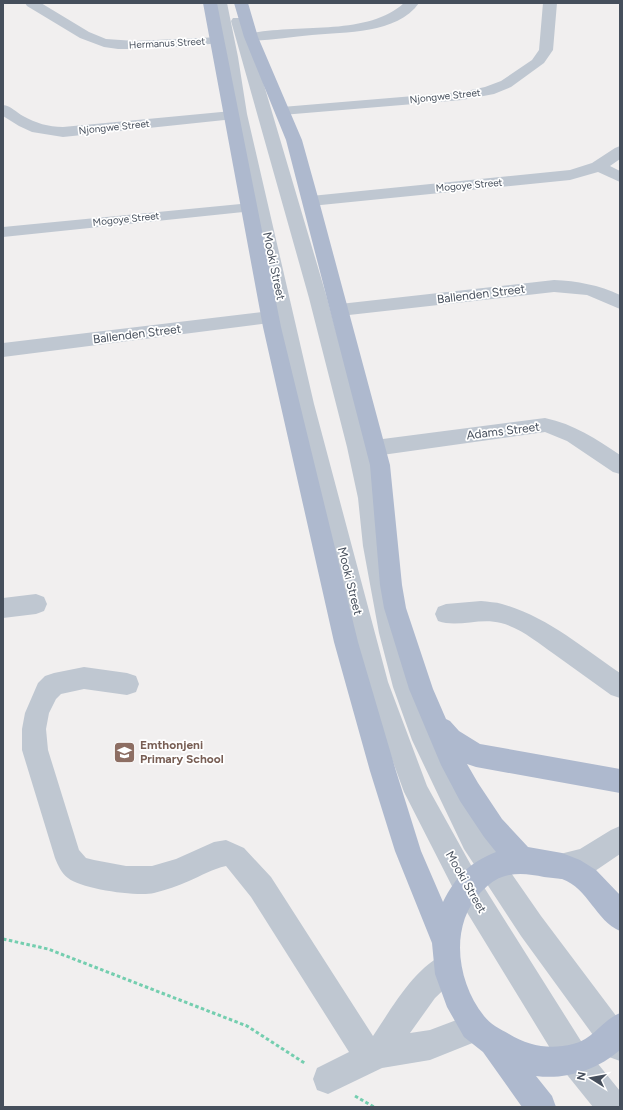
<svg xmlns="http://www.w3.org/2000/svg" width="623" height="1110" viewBox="0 0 623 1110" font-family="Figtree,sans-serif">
<rect width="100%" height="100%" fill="#f1efef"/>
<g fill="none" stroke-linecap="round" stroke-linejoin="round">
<g stroke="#74ceaf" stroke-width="3" stroke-dasharray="3.5 2.5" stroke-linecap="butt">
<polyline points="3,939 48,949 247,1026 306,1064"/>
<polyline points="355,1096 374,1107"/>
</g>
<g fill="#bfc7d1" fill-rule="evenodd">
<path d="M25,3h16l48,29 17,7 29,2 85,-4 -7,-34h14l11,54 9,57 67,290 74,278 39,104 50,90 109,173 34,42v16h-27l-29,-36 -107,-175 -53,-104 -40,-110 -70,-278 -17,-82 -274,35v-14l268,-32 4,1 -22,-101 -250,26v-10l248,-24 -17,-84 -171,18 -31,-5 -13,-6 -16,-10v-11c8,1 13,7 20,11 13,7 25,11 40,11l169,-16 -11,-68 -68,6h-35l-14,-2 -24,-9 -53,-32z"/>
<path d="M404,3h15c-22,31 -74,29 -107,32 -20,2 -41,5 -61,6l76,257 40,147 1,-2 7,-3 170,-22c29,6 51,21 75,37v19l-7,-2 -46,-31 -22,-9 -170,24 -6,-2 11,44 5,48 18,87 14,54 18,49 47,95 59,85 79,105v40l-11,-4 -88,-121 -57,-87 -52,-109 -19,-53 -14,-54 -16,-87 -5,-48 -11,-51 -38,-149 -78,-277 2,-3h10l5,16c48,-11 119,3 156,-31z"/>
<polygon points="543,3 557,3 553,50 544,63 511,87 494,94 462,100 282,115 277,114 275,111 277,108 282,107 462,92 485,87 501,81 532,60 539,50"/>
<polygon points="620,146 620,159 610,166 620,171 620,182 598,172 570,180 311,206 305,205 303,201 305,197 311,196 570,170 592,163 615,148"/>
<path d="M554,280c23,1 45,5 66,15v14l-33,-14 -33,-3 -214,24 -6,-2 -3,-4 3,-4 6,-2z"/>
<polygon points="36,594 44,597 47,604 44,611 36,614 3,618 3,598"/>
<path d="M481,601c7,1 15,1 21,3 44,12 81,44 118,69v25l-9,-3c-19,-14 -38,-27 -57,-41 -16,-11 -33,-26 -53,-31 -21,-6 -43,5 -63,-2l-3,-7 3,-7 8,-3z"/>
<path d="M84,667l43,6 9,3 3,8 -3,8 -9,3 -43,-6 -23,5 -5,5 -7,14 -3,16 2,21 31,100 7,8 8,2 32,6h26l24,-7 38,-17 12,-2 18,8 27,29 102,159c19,-28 42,-70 74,-83l10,4 4,10 -4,10 -22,21 -25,35 20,-3 45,-17 10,5 5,10 -5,10 -55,22 -48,8 -54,26 -11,-4 -4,-11 4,-11 32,-16 -98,-155 -25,-31c-14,3 -25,10 -37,15 -11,5 -23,9 -35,12 -16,4 -73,-4 -86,-15 -7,-5 -10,-13 -13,-20l-33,-108v-21l3,-16 13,-30 7,-7 9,-3z"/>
<polygon points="620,826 620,854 595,871 585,874 562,879 552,876 549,866 552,856 580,849 611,830"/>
</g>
<path fill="#aeb9ce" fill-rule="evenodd" d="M203,3h14l64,324 77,315 38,129 25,80 22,51c13,-26 26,-39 53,-50l-12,-15 -24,-36 -19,-36 -32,-76 -25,-81 -4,-23 -10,-120 -84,-325 -42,-103 -10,-34h14l10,34 44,103 17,61 71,264 12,120 4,23 27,81 13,30 4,2 9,10 21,13 140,25v24l-144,-26 -9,-3 11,19 24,36 26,28 34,6 18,7 16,10 24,25v36c-24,-10 -32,-43 -58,-52 -6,-1 -12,-1 -18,-2 -14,-3 -28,-5 -42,0 -9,3 -16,10 -22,16 -31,34 -23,89 4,123 6,8 16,13 25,18 20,12 41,16 64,10 21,-5 28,-23 47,-31v37c-23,20 -54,30 -84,26l16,20 4,11h-34l-39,-55 -19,-15 -17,-30 -12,-33 -3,-31 -37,-92 -25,-80 -36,-129 -71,-315z"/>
</g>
<defs>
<symbol id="school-square" viewBox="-11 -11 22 22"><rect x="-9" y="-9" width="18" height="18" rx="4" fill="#8d6e63" stroke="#fff"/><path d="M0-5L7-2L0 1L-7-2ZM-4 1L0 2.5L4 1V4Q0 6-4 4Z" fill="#fff"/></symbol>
</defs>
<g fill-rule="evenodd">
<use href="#school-square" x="112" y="740" width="25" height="25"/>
</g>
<g text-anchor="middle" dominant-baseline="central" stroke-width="3.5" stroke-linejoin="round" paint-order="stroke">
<g font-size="10" fill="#464f5c" stroke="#fff">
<text transform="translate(167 43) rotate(-3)">Hermanus Street</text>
<text transform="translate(445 96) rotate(-6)">Njongwe Street</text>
<text transform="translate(114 127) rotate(-6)">Njongwe Street</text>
<text transform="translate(469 185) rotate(-5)">Mogoye Street</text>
<text transform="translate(126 219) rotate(-6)">Mogoye Street</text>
</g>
<g font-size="12" fill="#464f5c" stroke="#fff">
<text transform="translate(274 266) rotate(78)">Mooki Street</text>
<text transform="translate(481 294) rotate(-7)">Ballenden Street</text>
<text transform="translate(137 334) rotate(-7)">Ballenden Street</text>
<text transform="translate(503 431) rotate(-7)">Adams Street</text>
<text transform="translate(350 581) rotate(76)">Mooki Street</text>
<text transform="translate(466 882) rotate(60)">Mooki Street</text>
</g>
<g font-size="12" font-weight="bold" fill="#785e54" stroke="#fff" text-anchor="start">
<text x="140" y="745">Emthonjeni<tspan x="140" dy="14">Primary School</tspan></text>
</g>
</g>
<rect width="623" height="1110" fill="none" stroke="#464f5c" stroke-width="8"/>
<g transform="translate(591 1078) rotate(281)" stroke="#ffffff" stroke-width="3" paint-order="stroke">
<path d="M0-3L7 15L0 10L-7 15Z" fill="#464f5c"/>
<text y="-6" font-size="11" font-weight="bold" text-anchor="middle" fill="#464f5c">N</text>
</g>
</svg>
